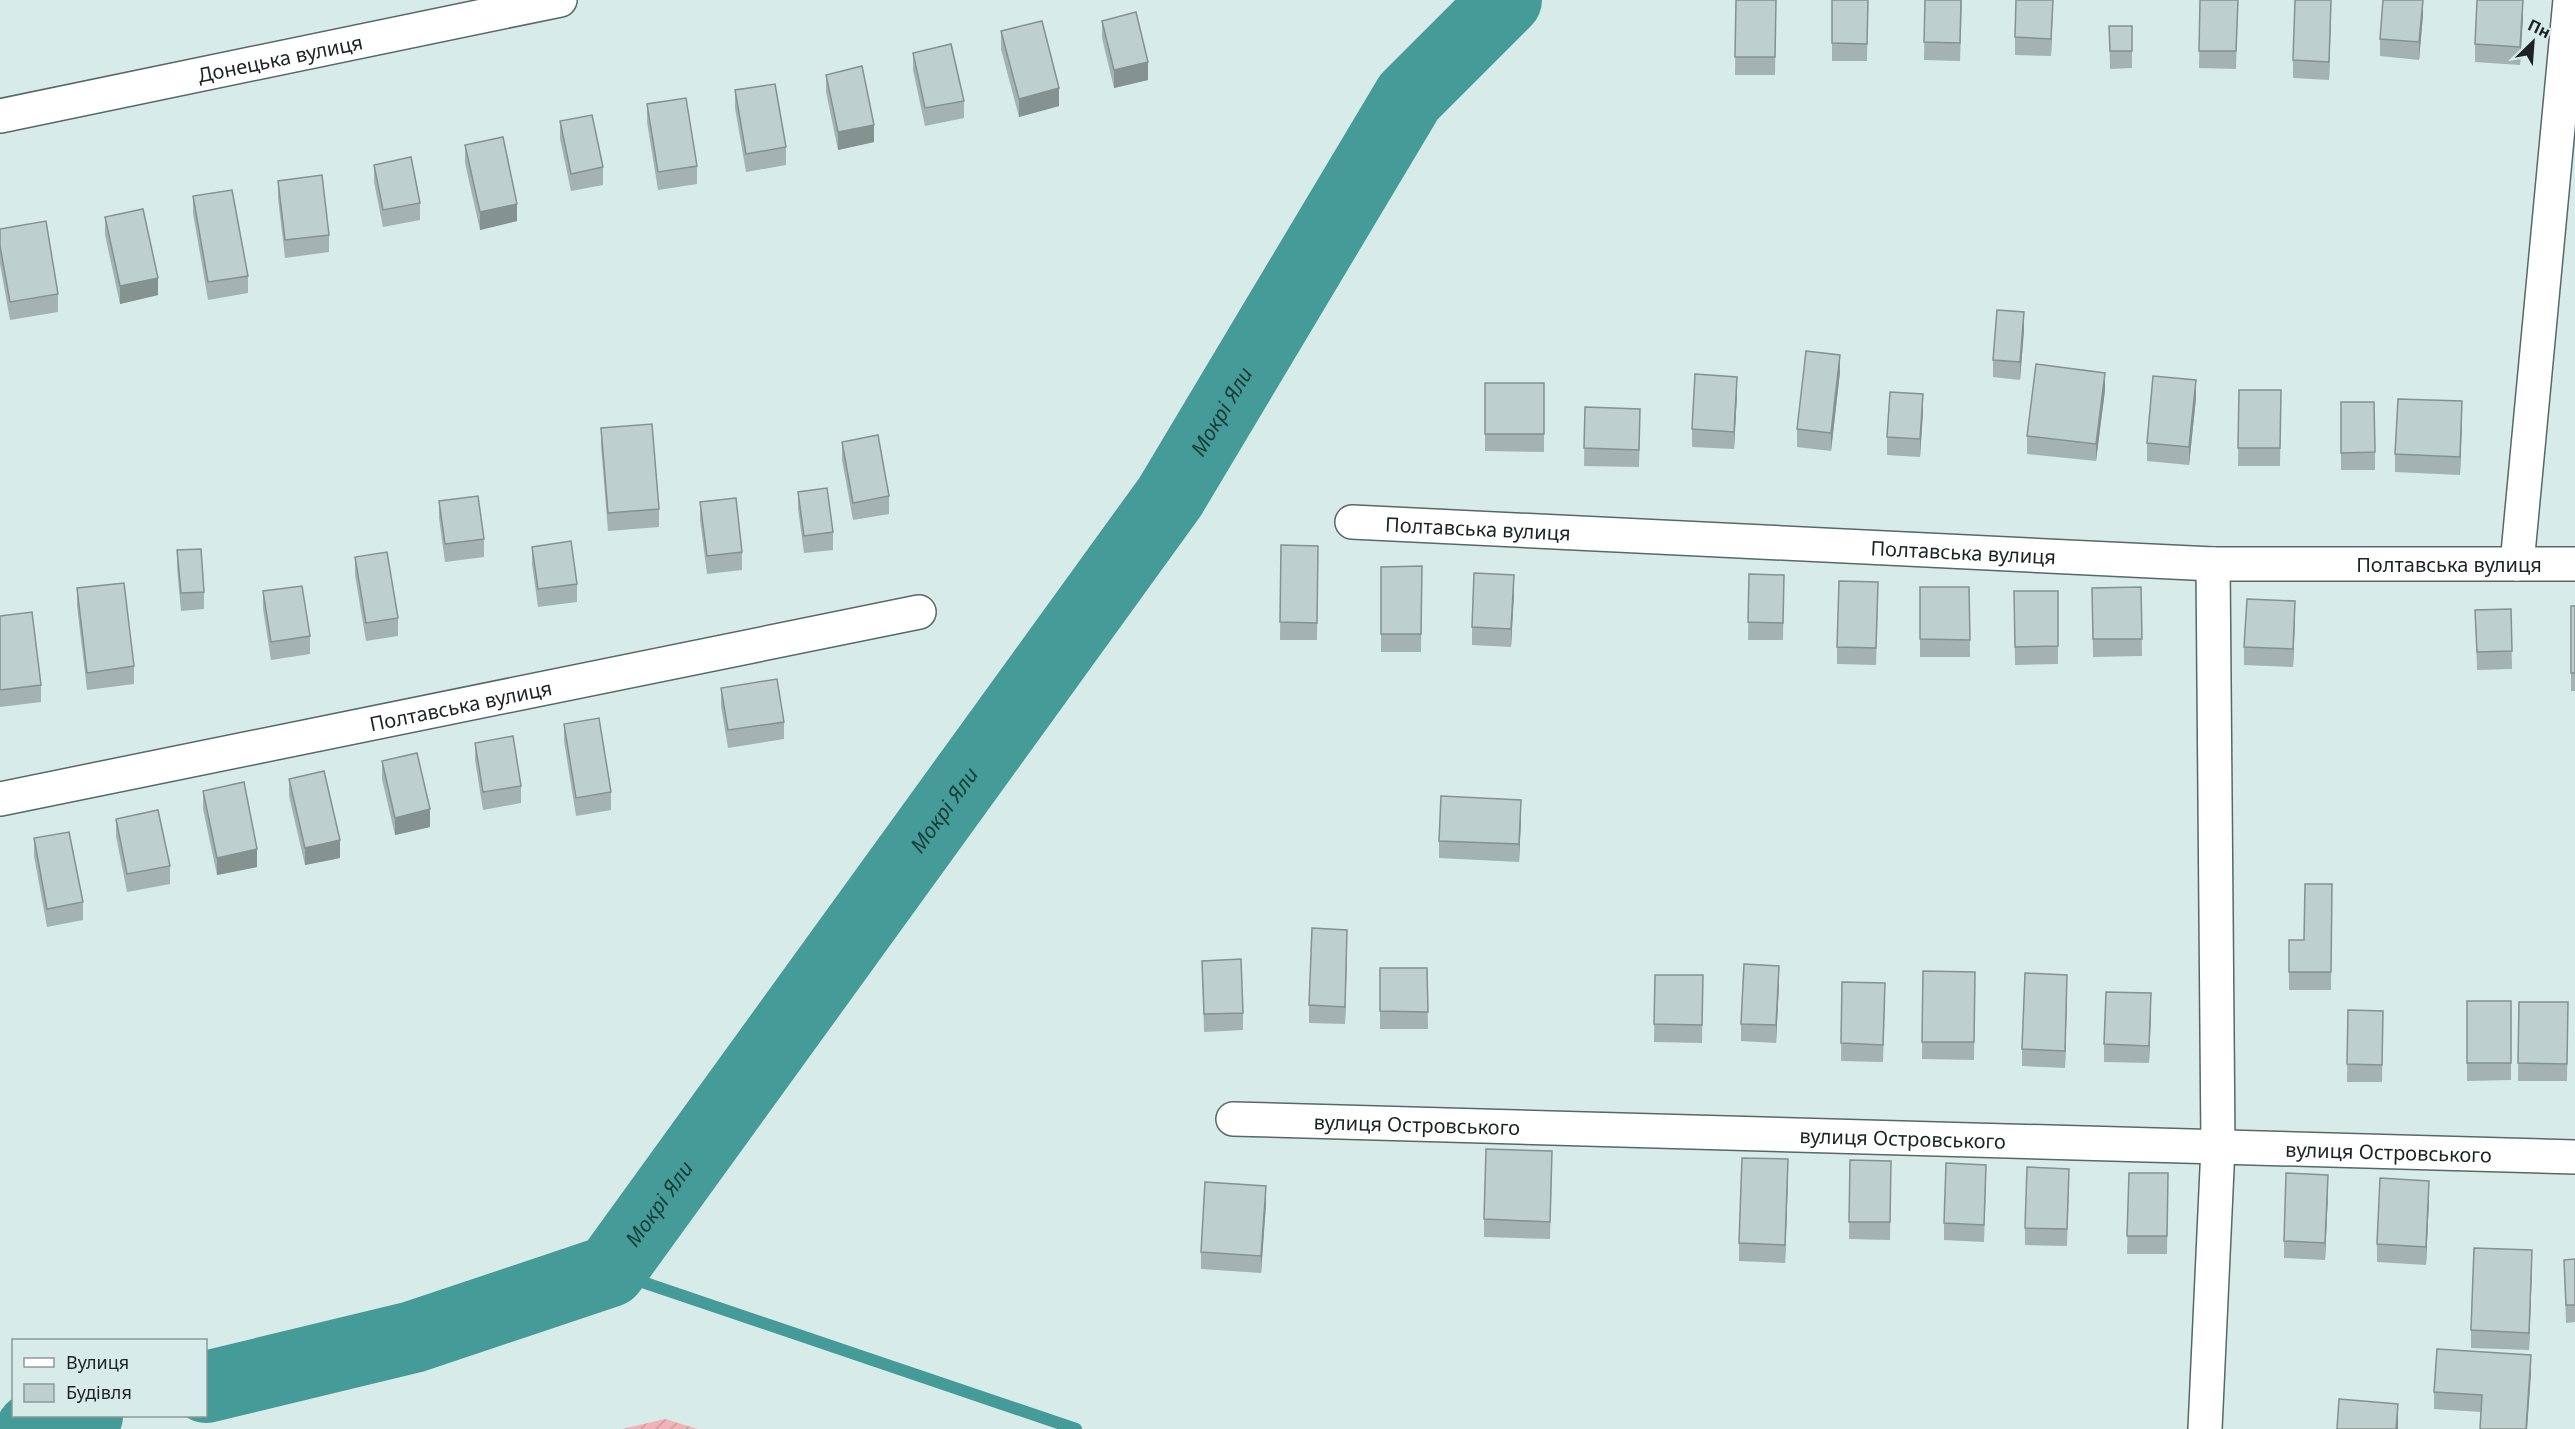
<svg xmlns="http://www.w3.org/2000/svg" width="2575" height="1429" viewBox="0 0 2575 1429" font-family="'Noto Sans',sans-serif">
<defs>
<pattern id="garden-furrows" width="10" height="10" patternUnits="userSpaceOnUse" patternTransform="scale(1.5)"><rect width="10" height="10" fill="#f2b3b8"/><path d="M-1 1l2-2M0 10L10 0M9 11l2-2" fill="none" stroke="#cf9a9e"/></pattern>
</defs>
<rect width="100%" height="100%" fill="#d7ebe9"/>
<polygon fill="url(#garden-furrows)" points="665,1419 698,1429 622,1429"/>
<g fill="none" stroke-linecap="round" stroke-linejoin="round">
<polyline stroke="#459b97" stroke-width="12" points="610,1271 1076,1429"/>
<g stroke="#459b97" stroke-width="72">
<path id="s1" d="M206,1387l207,-50 197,-66 560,-774 239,-400 97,-97"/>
<polyline points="32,1429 87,1416"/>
</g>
<defs>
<g id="street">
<path id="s2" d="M0,116l560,-116"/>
<path id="s3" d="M1352,522l861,42h362"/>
<polyline points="2517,564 2570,0"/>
<path id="s4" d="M0,799l919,-187"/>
<path id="s5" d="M1233,1119l1342,38"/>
<polyline points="2205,1429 2218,1147 2213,564"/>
</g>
</defs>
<use href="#street" stroke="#576867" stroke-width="36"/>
<use href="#street" stroke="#fff" stroke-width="33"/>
</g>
<g fill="#a3b3b1">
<polygon points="1736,0 1776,0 1775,75 1735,75"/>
<polygon points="1832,0 1868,0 1867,61 1832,61"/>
<polygon points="1925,0 1962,0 1960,61 1924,60"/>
<polygon points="2053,0 2051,56 2015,55 2015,37"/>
<polygon points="2200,0 2238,0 2236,69 2199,68"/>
<polygon points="2331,11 2329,80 2293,78 2293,60"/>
<polygon points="2423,15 2419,60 2380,56 2380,39"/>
<polygon points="2523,17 2520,65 2475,62 2475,44"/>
<polygon points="1102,21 1148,80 1114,88 1102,38"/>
<polygon points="2109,26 2132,26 2132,68 2110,69"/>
<polygon points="1001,31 1059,106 1019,117 1001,49"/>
<polygon points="913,53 964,101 964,118 925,126 913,70"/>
<polygon points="826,75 874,142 838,150 826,92"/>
<polygon points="735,90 786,147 786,165 746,172 735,108"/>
<polygon points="647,104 697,166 697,184 658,190 647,122"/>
<polygon points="560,121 603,167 603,185 571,191 560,139"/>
<polygon points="465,145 517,221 480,230 465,163"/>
<polygon points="374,165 420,203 420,220 383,227 374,182"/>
<polygon points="278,181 329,235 329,252 285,258 278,198"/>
<polygon points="193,196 248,276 248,293 208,300 193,213"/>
<polygon points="105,217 158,295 120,304 105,235"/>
<polygon points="0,229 58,294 58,312 10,320 0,264"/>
<polygon points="2024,330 2020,380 1993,377 1993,360"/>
<polygon points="1840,372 1831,451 1797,447 1797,429"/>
<polygon points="1485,383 1544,383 1544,452 1485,451"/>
<polygon points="2105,390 2096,461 2027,454 2027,436"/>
<polygon points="2239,390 2281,390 2280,466 2238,466"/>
<polygon points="1737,394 1734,449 1692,447 1692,429"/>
<polygon points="2196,398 2189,465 2147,461 2147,443"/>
<polygon points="2341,402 2375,452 2375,470 2341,470"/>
<polygon points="1585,407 1640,427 1639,467 1584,466"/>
<polygon points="1923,412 1920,457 1887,455 1887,437"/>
<polygon points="2462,419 2460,475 2395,472 2395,454"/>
<polygon points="601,428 659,509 659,527 608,531 601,446"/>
<polygon points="842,442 889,496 889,514 853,520 842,460"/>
<polygon points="798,492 833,532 833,550 804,553 798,509"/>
<polygon points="439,501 484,539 484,557 445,562 439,518"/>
<polygon points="700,502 742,552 742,570 707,574 700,520"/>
<polygon points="1281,545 1318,546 1317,640 1280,640"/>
<polygon points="532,547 577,584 577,602 538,607 532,564"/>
<polygon points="177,550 204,592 204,609 181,611 177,568"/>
<polygon points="355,557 398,618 398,636 366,641 355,575"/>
<polygon points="1422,566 1421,652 1381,652 1381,567"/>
<polygon points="1749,574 1784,575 1783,640 1748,640"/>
<polygon points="1920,587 1969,587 1970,657 1920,657"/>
<polygon points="2141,587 2142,656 2093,657 2092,588"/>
<polygon points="77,588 134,666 134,684 87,690 77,606"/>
<polygon points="263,591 310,636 310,654 271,660 263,609"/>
<polygon points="2014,591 2058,591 2058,664 2015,665"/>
<polygon points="1514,593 1511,647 1472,645 1472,627"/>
<polygon points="1878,600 1876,665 1837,664 1837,647"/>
<rect x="2571" y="606" width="4" height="85"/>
<polygon points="2511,609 2512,669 2477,670 2475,610"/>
<polygon points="0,616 41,685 41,702 0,707"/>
<polygon points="2295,618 2293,667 2244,665 2244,647"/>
<polygon points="721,688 784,722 784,739 728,748 721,706"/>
<polygon points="564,724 611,792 611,810 576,816 564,741"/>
<polygon points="475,743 521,786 521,803 483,810 475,760"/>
<polygon points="382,761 430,827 395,835 382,779"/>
<polygon points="289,779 340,858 305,865 289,796"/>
<polygon points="203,791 257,867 217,875 203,809"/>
<polygon points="1521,818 1519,862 1439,858 1439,841"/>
<polygon points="116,819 170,866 170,884 127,892 116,836"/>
<polygon points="34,838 83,902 83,920 47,927 34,856"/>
<polygon points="2332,884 2331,990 2289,990 2289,940 2304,940"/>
<polygon points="1347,948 1345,1024 1309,1023 1309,1005"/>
<polygon points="1202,961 1243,1013 1243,1030 1204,1032"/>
<polygon points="1380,968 1427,968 1428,1029 1380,1029"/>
<polygon points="1923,971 1975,972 1974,1060 1922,1059"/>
<polygon points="1655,975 1703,975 1702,1043 1654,1042"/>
<polygon points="1842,982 1885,1001 1883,1062 1841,1061"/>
<polygon points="1779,984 1776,1043 1741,1041 1741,1024"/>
<polygon points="2067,993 2065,1068 2022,1066 2022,1049"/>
<polygon points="2467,1001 2511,1001 2511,1080 2467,1081"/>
<polygon points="2519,1002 2568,1002 2567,1081 2518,1081"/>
<polygon points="2348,1010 2383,1011 2382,1082 2347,1082"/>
<polygon points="2151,1011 2149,1063 2104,1062 2104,1044"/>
<polygon points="1850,1160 1891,1161 1890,1240 1849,1239"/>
<polygon points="1552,1168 1550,1239 1484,1237 1484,1219"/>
<polygon points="2129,1173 2168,1173 2167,1254 2127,1254"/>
<polygon points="1788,1177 1785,1263 1739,1261 1739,1243"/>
<polygon points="1986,1183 1984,1242 1944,1240 1944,1223"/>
<polygon points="2069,1187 2067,1246 2025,1245 2025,1228"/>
<polygon points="2328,1192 2325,1260 2284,1258 2284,1241"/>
<polygon points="2429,1198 2426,1265 2377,1262 2377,1244"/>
<polygon points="1266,1204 1261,1273 1201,1269 1201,1252"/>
<polygon points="2575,1259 2575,1322 2566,1323 2564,1260"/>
<polygon points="2532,1268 2529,1350 2471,1348 2471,1330"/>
<polygon points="2531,1373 2527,1429 2480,1429 2481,1412 2434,1409 2434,1392"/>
</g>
<g fill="#849290">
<polygon points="2053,0 2051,56 2051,39"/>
<polygon points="2331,0 2331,11 2329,80 2329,62"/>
<polygon points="2423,0 2423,15 2419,60 2419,42"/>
<polygon points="2523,0 2523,17 2520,65 2520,47"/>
<polygon points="1148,62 1148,80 1114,88 1114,70"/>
<polygon points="1059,88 1059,106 1019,117 1019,99"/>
<polygon points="874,125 874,142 838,150 838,132"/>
<polygon points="517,204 517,221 480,230 480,212"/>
<polygon points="158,278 158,295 120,304 120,286"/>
<polygon points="2024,312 2024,330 2020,380 2020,362"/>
<polygon points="1840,355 1840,372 1831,451 1831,433"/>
<polygon points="2105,373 2105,390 2096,461 2096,444"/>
<polygon points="1737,377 1737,394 1734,449 1734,432"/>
<polygon points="2196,380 2196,398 2189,465 2189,447"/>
<polygon points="1923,394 1923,412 1920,457 1920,439"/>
<polygon points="2462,401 2462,419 2460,475 2460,457"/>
<polygon points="1514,575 1514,593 1511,647 1511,629"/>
<polygon points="2295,601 2295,618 2293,667 2293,649"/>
<polygon points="1521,800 1521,818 1519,862 1519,844"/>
<polygon points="430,809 430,827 395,835 395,818"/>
<polygon points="340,840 340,858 305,865 305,848"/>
<polygon points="257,849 257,867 217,875 217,858"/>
<polygon points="1347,930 1347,948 1345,1024 1345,1007"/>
<polygon points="1779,966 1779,984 1776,1043 1776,1025"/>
<polygon points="2067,975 2067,993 2065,1068 2065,1051"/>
<polygon points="2151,993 2151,1011 2149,1063 2149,1046"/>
<polygon points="1788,1159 1788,1177 1785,1263 1785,1245"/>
<polygon points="2328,1175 2328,1192 2325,1260 2325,1243"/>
<polygon points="2429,1181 2429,1198 2426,1265 2426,1247"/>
<polygon points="1266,1186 1266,1204 1261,1273 1261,1256"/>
<polygon points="2532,1250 2532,1268 2529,1350 2529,1333"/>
<polygon points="2531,1355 2531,1373 2527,1429 2526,1429"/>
<polygon points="2398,1404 2398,1429 2396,1429"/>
</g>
<g fill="#bdd0ce" stroke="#849290" stroke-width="1.5">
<polygon points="1736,0 1776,0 1775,57 1735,57"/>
<polygon points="1832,0 1868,0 1867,44 1832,43"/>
<polygon points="1925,0 1961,0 1960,43 1924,42"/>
<polygon points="2016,0 2053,0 2051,39 2015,37"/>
<polygon points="2200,0 2238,0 2236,51 2199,51"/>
<polygon points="2295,0 2331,0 2329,62 2293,60"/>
<polygon points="2383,0 2423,0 2419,42 2380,39"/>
<polygon points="2477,0 2523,0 2520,47 2475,44"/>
<polygon points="1136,12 1148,62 1114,70 1102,21"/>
<polygon points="1042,21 1059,88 1019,99 1001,31"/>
<polygon points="2109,26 2132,26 2132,51 2110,51"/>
<polygon points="951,44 964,101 925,108 913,53"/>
<polygon points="862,66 874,125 838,132 826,75"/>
<polygon points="775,84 786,147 746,154 735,90"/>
<polygon points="686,98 697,166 658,172 647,104"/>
<polygon points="592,115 603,167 571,174 560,121"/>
<polygon points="503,137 517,204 480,212 465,145"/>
<polygon points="411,157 420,203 383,210 374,165"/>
<polygon points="322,175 329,235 285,240 278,181"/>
<polygon points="232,190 248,276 208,282 193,196"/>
<polygon points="143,209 158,278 120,286 105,217"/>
<polygon points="46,221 58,294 10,302 0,246 0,229"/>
<polygon points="1997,310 2024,312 2020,362 1993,360"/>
<polygon points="1806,351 1840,355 1831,433 1797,429"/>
<polygon points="2036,364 2105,373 2096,444 2027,436"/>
<polygon points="1695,374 1737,377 1734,432 1692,429"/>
<polygon points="2153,376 2196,380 2189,447 2147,443"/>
<rect x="1485" y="383" width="59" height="51"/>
<polygon points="2239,390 2281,390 2280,448 2238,448"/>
<polygon points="1890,392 1923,394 1920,439 1887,437"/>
<polygon points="2398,399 2462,401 2460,457 2395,454"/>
<polygon points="2341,402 2374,402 2375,452 2341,453"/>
<polygon points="1585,407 1640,409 1639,450 1584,448"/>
<polygon points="652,424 659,509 608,513 601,428"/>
<polygon points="878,435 889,496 853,503 842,442"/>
<polygon points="827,488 833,532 804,536 798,492"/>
<polygon points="478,496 484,539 445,544 439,501"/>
<polygon points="736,498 742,552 707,556 700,502"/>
<polygon points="571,541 577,584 538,589 532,547"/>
<polygon points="1281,545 1318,546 1317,623 1280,622"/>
<polygon points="201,549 204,592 181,593 177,550"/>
<polygon points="387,552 398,618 366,623 355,557"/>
<polygon points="1422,566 1421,634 1381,634 1381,567"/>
<polygon points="1474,573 1514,575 1511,629 1472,627"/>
<polygon points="1749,574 1784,575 1783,623 1748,622"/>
<polygon points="1839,581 1878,582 1876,648 1837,647"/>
<polygon points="124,583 134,666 87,673 77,588"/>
<polygon points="302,586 310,636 271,642 263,591"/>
<polygon points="1920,587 1969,587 1970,640 1920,639"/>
<polygon points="2141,587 2142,639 2093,639 2092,588"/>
<polygon points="2014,591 2058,591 2058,646 2015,647"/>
<polygon points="2247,599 2295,601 2293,649 2244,647"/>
<rect x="2571" y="606" width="4" height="67"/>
<polygon points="2511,609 2512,651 2477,652 2475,610"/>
<polygon points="32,612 41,685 0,690 0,616"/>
<polygon points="777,679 784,722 728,730 721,688"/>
<polygon points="599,718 611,792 576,798 564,724"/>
<polygon points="513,736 521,786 483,792 475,743"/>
<polygon points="417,753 430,809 395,818 382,761"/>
<polygon points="324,771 340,840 305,848 289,779"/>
<polygon points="244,782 257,849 217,858 203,791"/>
<polygon points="1441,796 1521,800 1519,844 1439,841"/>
<polygon points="158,810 170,866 127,874 116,819"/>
<polygon points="69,832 83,902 47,909 34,838"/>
<polygon points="2305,884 2332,884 2331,972 2289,972 2289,940 2304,940"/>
<polygon points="1312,928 1347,930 1345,1007 1309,1005"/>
<polygon points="1241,959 1243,1013 1204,1014 1202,961"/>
<polygon points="1744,964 1779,966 1776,1025 1741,1024"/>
<polygon points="1380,968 1427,968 1428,1012 1380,1011"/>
<polygon points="1923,971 1975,972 1974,1042 1922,1042"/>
<polygon points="2025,973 2067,975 2065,1051 2022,1049"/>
<polygon points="1655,975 1703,975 1702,1025 1654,1024"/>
<polygon points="1842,982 1885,983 1883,1045 1841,1043"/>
<polygon points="2106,992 2151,993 2149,1046 2104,1044"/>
<rect x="2467" y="1001" width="44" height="62"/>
<polygon points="2519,1002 2568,1002 2567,1064 2518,1063"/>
<polygon points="2348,1010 2383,1011 2382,1065 2347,1064"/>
<polygon points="1486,1149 1552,1151 1550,1222 1484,1219"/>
<polygon points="1742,1158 1788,1159 1785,1245 1739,1243"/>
<polygon points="1850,1160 1891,1161 1890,1222 1849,1222"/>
<polygon points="1946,1163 1986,1165 1984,1225 1944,1223"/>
<polygon points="2027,1167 2069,1169 2067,1229 2025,1228"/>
<polygon points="2129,1173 2168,1173 2167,1236 2127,1236"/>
<polygon points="2286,1173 2328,1175 2325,1243 2284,1241"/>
<polygon points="2380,1178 2429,1181 2426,1247 2377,1244"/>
<polygon points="1205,1182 1266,1186 1261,1256 1201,1252"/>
<polygon points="2474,1248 2532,1250 2529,1333 2471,1330"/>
<polygon points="2575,1259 2575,1305 2566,1305 2564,1260"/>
<polygon points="2437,1349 2531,1355 2526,1429 2480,1429 2482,1395 2434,1392"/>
<polygon points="2339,1399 2398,1404 2396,1429 2337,1429"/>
</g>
<g text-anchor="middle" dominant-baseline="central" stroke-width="6" stroke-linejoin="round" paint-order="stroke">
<g font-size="20" fill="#1c2323" stroke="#d7ebe9">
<text stroke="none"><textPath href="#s2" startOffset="286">Донецька вулиця</textPath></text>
<text stroke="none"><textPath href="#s3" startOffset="126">Полтавська вулиця</textPath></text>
<text stroke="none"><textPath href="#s3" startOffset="612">Полтавська вулиця</textPath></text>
<text stroke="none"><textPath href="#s3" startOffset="1098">Полтавська вулиця</textPath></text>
<text stroke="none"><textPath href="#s4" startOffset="470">Полтавська вулиця</textPath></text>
<text stroke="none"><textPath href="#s5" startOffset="184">вулиця Островського</textPath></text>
<text stroke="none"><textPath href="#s5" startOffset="670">вулиця Островського</textPath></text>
<text stroke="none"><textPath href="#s5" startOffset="1156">вулиця Островського</textPath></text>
</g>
<g font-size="21" font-style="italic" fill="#143c3b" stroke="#d7ebe9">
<text stroke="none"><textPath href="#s1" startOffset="1476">Мокрі Яли</textPath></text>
<text stroke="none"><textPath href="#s1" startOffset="990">Мокрі Яли</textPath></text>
<text stroke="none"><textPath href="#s1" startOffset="504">Мокрі Яли</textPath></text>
</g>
</g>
<rect x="12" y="1339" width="195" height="78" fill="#d7ebe9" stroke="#8c9b9a" stroke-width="1.5"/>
<rect x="24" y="1358" width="30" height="9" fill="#ffffff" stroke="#8c9b9a" stroke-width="1.5"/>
<text x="66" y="1369" font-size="18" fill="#1c2323">Вулиця</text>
<rect x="24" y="1384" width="30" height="18" fill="#bdd0ce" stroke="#8c9b9a" stroke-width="1.5"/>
<text x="66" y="1399" font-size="18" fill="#1c2323">Будівля</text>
<g transform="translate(2533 42) rotate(25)" stroke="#d7ebe9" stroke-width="4.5" paint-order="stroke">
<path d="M0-4.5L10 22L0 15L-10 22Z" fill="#1c2323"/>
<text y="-9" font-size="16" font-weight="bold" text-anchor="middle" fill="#1c2323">Пн</text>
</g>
</svg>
